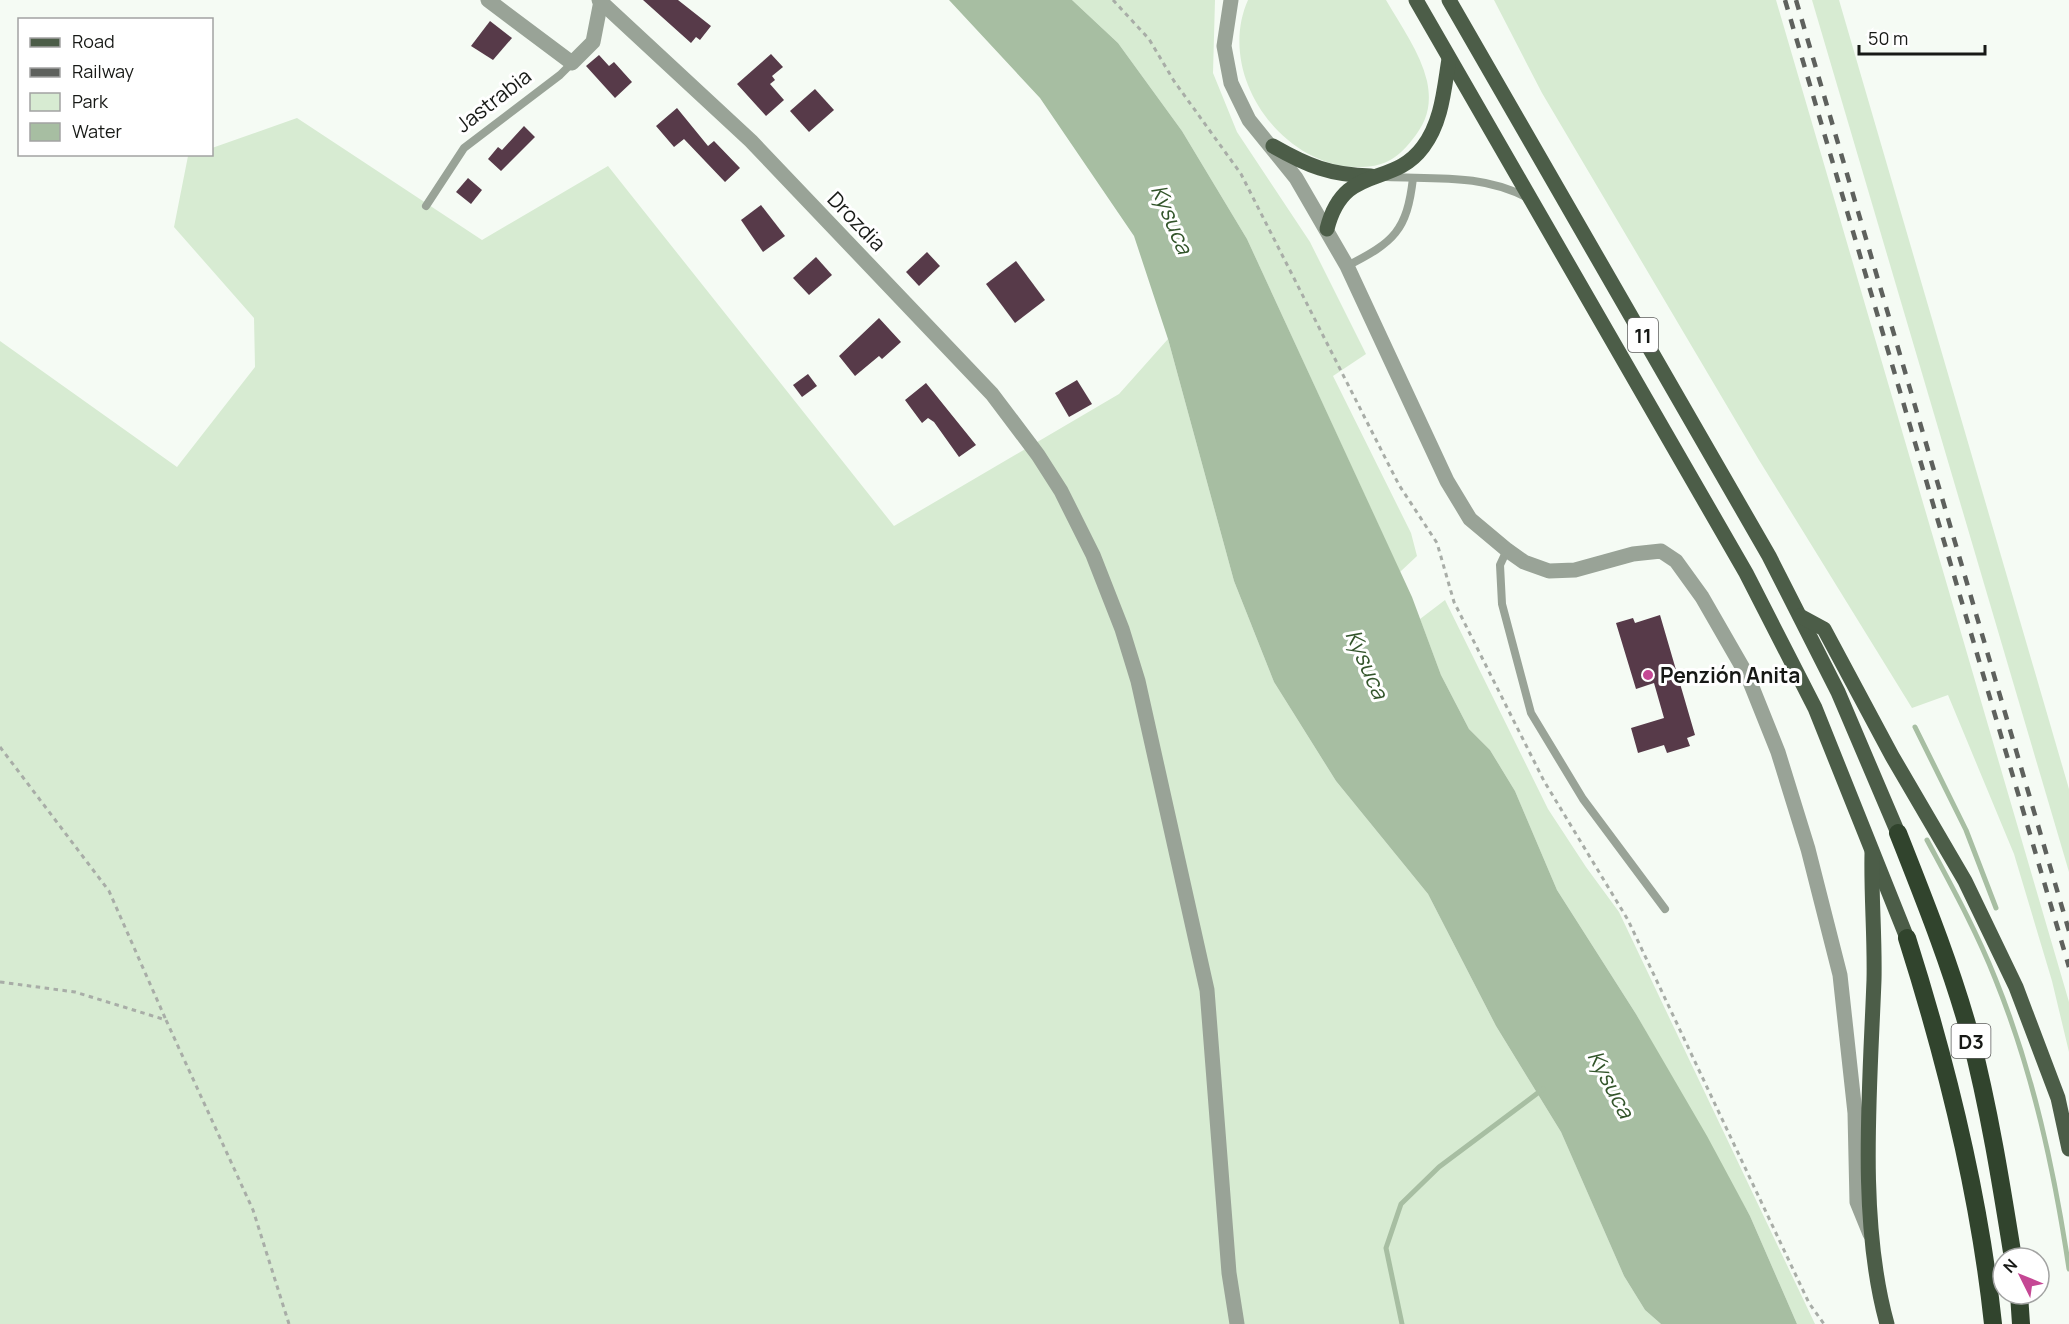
<svg xmlns="http://www.w3.org/2000/svg" width="2069" height="1324" viewBox="0 0 2069 1324" font-family="Manrope,sans-serif">
<rect width="100%" height="100%" fill="#f5fbf4"/>
<g fill="#d7ebd2">
<polygon points="1072,0 1215,0 1213,73 1237,132 1310,242 1366,354 1333,376 1411,533 1417,556 1400,572 1247,239 1182,131 1118,43"/>
<path d="M1248,0h138c15,26 34,52 41,81 5,24 0,41 -15,59 -16,21 -32,28 -58,27 -76,-4 -138,-95 -106,-167z"/>
<polygon points="1494,0 1776,0 2069,1002 2069,1052 2052,981 2014,854 1948,695 1912,708 1759,460 1542,93"/>
<polygon points="1812,0 1839,0 2069,789 2069,872"/>
<polygon points="297,118 482,240 608,166 894,526 1119,394 1168,339 1234,581 1274,682 1336,781 1428,894 1496,1026 1561,1132 1624,1276 1645,1310 1661,1324 0,1324 0,341 177,467 255,367 254,318 174,227 188,156 212,154 212,148"/>
<polygon points="1445,600 1548,809 1586,867 1619,912 1815,1324 1797,1324 1750,1216 1636,1014 1557,890 1515,791 1490,750 1469,729 1441,675 1420,619"/>
</g>
<polygon fill="#a7bea2" points="949,0 1072,0 1118,43 1182,131 1247,239 1412,597 1441,675 1469,729 1490,750 1515,791 1557,890 1636,1014 1707,1136 1750,1216 1797,1324 1661,1324 1645,1310 1624,1276 1561,1132 1496,1026 1428,894 1336,781 1274,682 1234,581 1168,339 1134,236 1040,98"/>
<g fill="none" stroke-linecap="round" stroke-linejoin="round">
<g stroke="#a7bea2" stroke-width="5">
<polyline points="1915,727 1966,830 1996,908"/>
<path d="M1927,840c24,45 49,90 68,138 38,94 59,191 74,291"/>
<polyline points="1402,1324 1386,1248 1401,1204 1439,1167 1543,1089"/>
</g>
</g>
<g fill="#573a49">
<polygon points="643,0 678,0 711,26 700,40 696,37 691,43"/>
<polygon points="490,21 512,38 493,60 471,46"/>
<polygon points="771,54 783,67 772,76 775,80 770,84 784,100 766,116 737,84"/>
<polygon points="599,55 609,66 614,62 632,82 615,98 586,66"/>
<polygon points="815,89 834,110 809,132 790,111"/>
<polygon points="677,108 708,146 714,141 740,168 725,182 684,139 674,147 656,126"/>
<polygon points="524,126 535,137 501,171 488,159 498,147 502,150"/>
<polygon points="468,178 482,190 471,204 456,192"/>
<polygon points="761,205 785,236 763,252 741,220"/>
<polygon points="927,252 940,266 919,286 906,272"/>
<polygon points="816,257 832,275 809,295 793,278"/>
<polygon points="1016,261 1045,300 1015,323 986,284"/>
<polygon points="879,318 901,342 882,359 879,356 855,376 839,356"/>
<polygon points="808,374 817,386 802,397 793,385"/>
<polygon points="1077,380 1092,404 1069,417 1055,393"/>
<polygon points="926,383 976,445 959,457 934,422 928,418 922,423 905,400"/>
<polygon points="1660,615 1695,735 1687,738 1690,746 1667,753 1664,745 1638,753 1631,728 1664,718 1654,683 1636,689 1616,623 1633,618 1635,623"/>
</g>
<g fill="none" stroke-linecap="round" stroke-linejoin="round">
<g stroke="#a8ada7" stroke-width="3" stroke-dasharray="4.5 4.5" stroke-linecap="butt">
<polyline points="1113,0 1149,39 1174,81 1241,174 1399,485 1437,543 1454,602 1544,781 1628,920 1809,1303 1824,1324"/>
<polyline points="0,747 109,891 166,1020"/>
<polyline points="0,982 75,992 166,1020 253,1210 289,1324"/>
</g>
<g stroke="#99a397" stroke-width="8">
<path d="M1386,177c50,2 97,-3 142,21"/>
<polyline points="426,206 464,148 560,75 572,63"/>
<path d="M1347,266c47,-24 60,-35 66,-88"/>
<polyline points="1507,550 1500,565 1502,604 1531,713 1583,799 1665,909"/>
</g>
<g stroke="#99a397" stroke-width="15">
<polyline points="488,0 572,63 593,42 601,1"/>
<polyline points="599,0 751,141 992,394 1038,455 1061,491 1093,555 1122,629 1138,681 1207,990 1229,1273 1237,1324"/>
<polyline points="1231,0 1224,46 1231,83 1249,120 1296,178 1347,266 1447,481 1470,519 1507,550 1524,562 1549,571 1575,570 1633,554 1661,551 1676,561 1702,597 1748,677 1778,752 1808,849 1840,975 1855,1113 1857,1202 1870,1234"/>
</g>
<g stroke="#4c5d48" stroke-width="15">
<polyline points="1416,0 1746,573 1815,708 1907,938"/>
<polyline points="1449,0 1769,556 1838,692 1898,833"/>
<path d="M1273,146c35,20 57,29 98,30"/>
<path d="M1327,229c17,-67 65,-40 96,-82 19,-25 21,-58 26,-88"/>
<polyline points="1800,616 1824,629 1892,756 1965,881 2016,987 2058,1098 2069,1149"/>
<path d="M1872,853c-1,42 3,85 2,127 -4,108 -16,240 13,344"/>
</g>
<g stroke="#31442d" stroke-width="18">
<path d="M1898,833c26,66 53,133 72,202 19,73 31,148 43,223"/>
<path d="M1907,938c40,126 72,254 86,386"/>
<polyline points="2019,1294 2021,1324"/>
</g>
<g stroke="#5e615d" stroke-width="4.5" stroke-dasharray="10 10" stroke-linecap="butt">
<polyline points="1785,0 2069,967"/>
<polyline points="1796,0 2069,931"/>
</g>
</g>
<circle fill="#c54794" stroke="#fff" stroke-width="2" cx="1648" cy="675" r="6"/>
<g text-anchor="middle" dominant-baseline="central" stroke-width="6" stroke-linejoin="round" paint-order="stroke">
<g fill="#fff" stroke="#5d5e5c" stroke-width="1.5">
<rect x="1628" y="318" width="30" height="34" rx="4.5"/>
<rect x="1951.5" y="1024" width="39" height="34" rx="4.5"/>
</g>
<g font-size="20" font-weight="bold" fill="#171916">
<text x="1643" y="335">11</text>
<text x="1971" y="1041">D3</text>
</g>
<g font-size="21" fill="#171916" stroke="#fff">
<text transform="translate(493 100) rotate(-38)">Jastrabia</text>
<text transform="translate(857 221) rotate(46)">Drozdia</text>
</g>
<g font-size="21" font-weight="bold" fill="#171916" stroke="#fff" text-anchor="start">
<text x="1660" y="675">Penzión Anita</text>
</g>
<g font-size="22" font-style="italic" fill="#33552b" stroke="#fff">
<text transform="translate(1172 219) rotate(67)">Kysuca</text>
<text transform="translate(1367 664) rotate(66)">Kysuca</text>
<text transform="translate(1611 1084) rotate(62)">Kysuca</text>
</g>
</g>
<rect x="18" y="18" width="195" height="138" fill="#ffffff" stroke="#a2a3a2" stroke-width="1.5"/>
<rect x="30" y="38" width="30" height="9" fill="#4c5d48" stroke="#a2a3a2" stroke-width="1.5"/>
<text x="72" y="48" font-size="18" fill="#171916">Road</text>
<rect x="30" y="68" width="30" height="9" fill="#5e615d" stroke="#a2a3a2" stroke-width="1.5"/>
<text x="72" y="78" font-size="18" fill="#171916">Railway</text>
<rect x="30" y="93" width="30" height="18" fill="#d7ebd2" stroke="#a2a3a2" stroke-width="1.5"/>
<text x="72" y="108" font-size="18" fill="#171916">Park</text>
<rect x="30" y="123" width="30" height="18" fill="#a7bea2" stroke="#a2a3a2" stroke-width="1.5"/>
<text x="72" y="138" font-size="18" fill="#171916">Water</text>
<g transform="translate(2021 1276) rotate(313)"><circle r="28" fill="#ffffff" stroke="#a2a3a2" stroke-width="1.5"/>
<path d="M0-4.5L10 22L0 15L-10 22Z" fill="#c54794"/>
<text y="-9" font-size="16" font-weight="bold" text-anchor="middle" fill="#171916">N</text>
</g>
<path d="M1859 45v9h126v-9" fill="none" stroke="#171916" stroke-width="3"/>
<text x="1868" y="45" font-size="18" fill="#171916" stroke="#ffffff" stroke-width="4.5" paint-order="stroke">50 m</text>
</svg>
